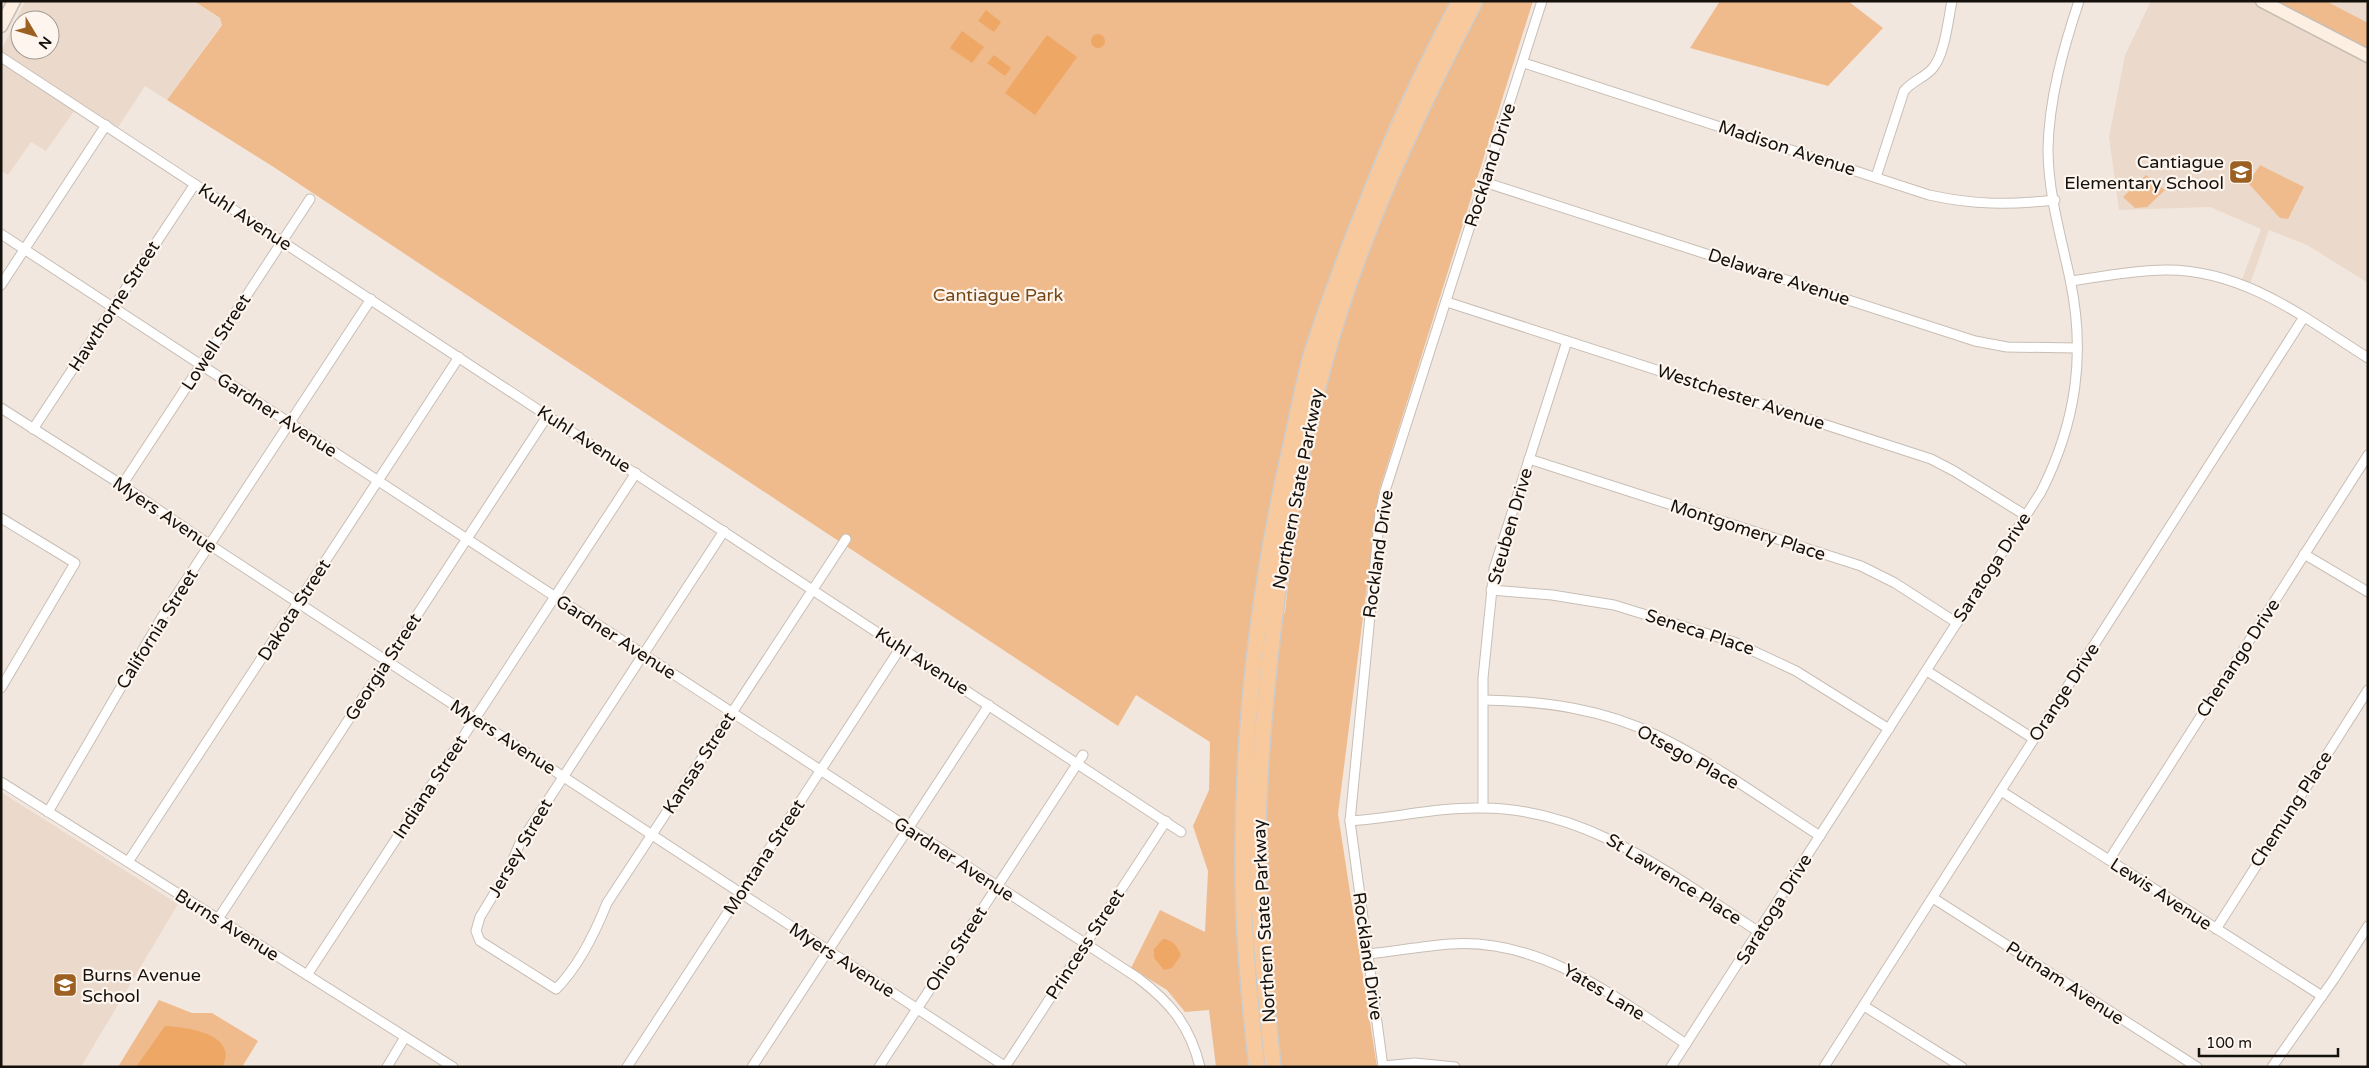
<svg xmlns="http://www.w3.org/2000/svg" width="2369" height="1068" viewBox="0 0 2369 1068" font-family="'Varela Round',sans-serif">
<rect width="100%" height="100%" fill="#f2e7de"/>
<g fill="#ebdacb" fill-rule="evenodd">
<path d="M25,1h169l30,20 -57,79 -22,-14 -28,43 -38,-25 -33,47 -15,-9 -23,33 -7,-4v-120zM20,20h30v30h-30z"/>
<polygon points="2151,1 2368,1 2368,283 2307,245 2269,230 2250,284 2241,282 2261,229 2210,207 2119,210 2109,137 2125,55"/>
<polygon points="1,792 178,904 81,1067 1,1067"/>
</g>
<g fill="#f0bb8c">
<path d="M194,1h1258c-71,124 -122,265 -157,402 -8,30 -17,59 -22,89l25,16c25,-142 76,-280 135,-412 14,-32 32,-63 48,-95h52l-154,490 -41,323 39,253h-98c-6,-37 -7,-73 -10,-110 -7,-112 -2,-222 10,-334l6,-11 8,-69 -27,-16 -15,123v417h-35l-7,-57 -24,2 -18,-22 -36,-22 29,-58 45,22 3,-61 -15,-45 16,-36 1,-48 -74,-47 -18,31 -846,-560 -105,-66 55,-75 -2,-7z"/>
<polygon points="1720,1 1848,1 1883,28 1828,86 1690,48"/>
<polygon points="2268,1 2326,1 2368,23 2368,56"/>
<polygon points="2260,165 2304,187 2288,219 2280,218 2248,183"/>
<polygon points="2146,175 2165,190 2147,207 2135,208 2123,197"/>
<polygon points="159,1000 192,1013 212,1013 258,1041 242,1067 118,1067"/>
</g>
<g fill="#eea765">
<polygon points="986,10 1001,22 994,32 978,21"/>
<polygon points="962,31 984,47 972,63 950,48"/>
<circle cx="1098" cy="41" r="7"/>
<polygon points="1047,35 1077,57 1035,115 1005,93"/>
<polygon points="994,55 1011,68 1005,76 987,63"/>
<path d="M1163,939c10,1 14,7 18,16l-9,13 -8,2 -10,-12v-9z"/>
<path d="M165,1026c17,1 55,5 60,25 2,5 -1,11 -2,16h-87z"/>
</g>
<g fill="none" stroke-linecap="round" stroke-linejoin="round">
<defs>
<g id="minor">
<polyline points="1,57 1181,832"/>
<path d="M1524,63l405,132c46,10 79,10 126,5"/>
<path d="M1876,177l28,-86c8,-10 20,-13 28,-22 13,-14 16,-49 20,-68"/>
<polyline points="1484,182 1975,341 2007,347 2077,348"/>
<path d="M1,234l1137,744c33,25 52,48 62,89"/>
<path d="M2071,281c31,-4 62,-11 94,-11 78,-1 140,48 203,88"/>
<polyline points="1,285 106,125"/>
<polyline points="1447,302 1931,459 1954,471 2025,515"/>
<polyline points="1,408 122,485 210,545 1006,1067"/>
<polyline points="33,429 195,184"/>
<polyline points="1529,459 1861,566 1895,583 1957,623"/>
<polyline points="122,485 310,199"/>
<polyline points="1,518 75,563 1,688"/>
<path d="M724,531l-204,312 -11,26 -29,48 -4,14 4,10 76,48c23,-23 39,-56 51,-86l239,-364"/>
<polyline points="2304,554 2368,592"/>
<polyline points="1491,590 1552,595 1614,605 1734,642 1796,671 1889,729"/>
<polyline points="1927,671 2034,739"/>
<path d="M1484,700c60,1 120,9 174,36 57,28 109,66 162,100"/>
<polyline points="1,782 453,1067"/>
<polyline points="2001,791 2322,996"/>
<polyline points="1483,808 1483,678 1494,569 1567,341"/>
<polyline points="48,812 162,617 371,299"/>
<path d="M1350,821c44,-3 88,-14 132,-13 107,0 192,69 277,124"/>
<polyline points="2109,860 2368,455"/>
<polyline points="128,862 459,357"/>
<polyline points="1933,898 2197,1067"/>
<polyline points="218,919 548,415"/>
<polyline points="2216,929 2368,690"/>
<path d="M1368,954c28,-3 56,-8 83,-10 91,-6 164,53 235,100"/>
<polyline points="307,975 636,473"/>
<polyline points="1864,1006 1962,1067"/>
<polyline points="1383,1066 1415,1063 1455,1067"/>
<polyline points="387,1067 405,1037"/>
<polyline points="627,1067 901,647"/>
<polyline points="752,1067 989,705"/>
<polyline points="879,1067 1083,755"/>
<polyline points="1005,1067 1166,821"/>
<polyline points="1383,1067 1350,821 1380,513 1385,491 1542,1"/>
<path d="M1671,1067l370,-575c35,-69 45,-137 29,-213 -9,-42 -22,-86 -22,-130 1,-50 15,-100 31,-148"/>
<polyline points="1824,1067 2304,317"/>
<polyline points="2272,1067 2334,979 2368,926"/>
</g>
<g id="secondary">
<polyline points="2262,1 2368,56"/>
<polyline points="1,26 14,1"/>
</g>
<g id="motorway">
<path d="M1257,1067c-6,-52 -11,-103 -13,-155 -5,-156 12,-315 47,-467 7,-30 12,-62 21,-92 10,-32 22,-63 33,-94 33,-88 70,-175 115,-258"/>
<path d="M1273,1067c-7,-68 -14,-136 -15,-205 -1,-77 6,-155 15,-232 11,-90 27,-179 51,-266 34,-126 91,-247 151,-363"/>
</g>
</defs>
<use href="#minor" stroke="#c8beb5" stroke-width="11"/>
<use href="#secondary" stroke="#c8beb5" stroke-width="15"/>
<use href="#motorway" stroke="#cbcbca" stroke-width="18"/>
<use href="#minor" stroke="#fff" stroke-width="9"/>
<use href="#secondary" stroke="#fdefe2" stroke-width="12"/>
<use href="#motorway" stroke="#f9c99e" stroke-width="15"/>
</g>
<defs>
<symbol id="school-square" viewBox="-11 -11 22 22"><rect x="-9" y="-9" width="18" height="18" rx="4" fill="#9c6122" stroke="#fef5ee"/><path d="M0-5L7-2L0 1L-7-2ZM-4 1L0 2.5L4 1V4Q0 6-4 4Z" fill="#fff"/></symbol>
</defs>
<g fill-rule="evenodd">
<use href="#school-square" x="2227" y="158" width="28" height="28"/>
<use href="#school-square" x="51" y="971" width="28" height="28"/>
</g>
<g text-anchor="middle" dominant-baseline="central" stroke-width="4.5" stroke-linejoin="round" paint-order="stroke">
<g font-size="18" fill="#14110d" stroke="#fef5ee">
<text transform="translate(1787 148) rotate(18)">Madison Avenue</text>
<text transform="translate(1490 165) rotate(-72)">Rockland Drive</text>
<text transform="translate(245 217) rotate(33)">Kuhl Avenue</text>
<text transform="translate(1779 277) rotate(18)">Delaware Avenue</text>
<text transform="translate(114 306) rotate(-57)">Hawthorne Street</text>
<text transform="translate(216 342) rotate(-57)">Lowell Street</text>
<text transform="translate(1741 397) rotate(18)">Westchester Avenue</text>
<text transform="translate(277 415) rotate(33)">Gardner Avenue</text>
<text transform="translate(584 439) rotate(33)">Kuhl Avenue</text>
<text transform="translate(1298 489) rotate(-79)">Northern State Parkway</text>
<text transform="translate(165 515) rotate(34)">Myers Avenue</text>
<text transform="translate(1510 526) rotate(-74)">Steuben Drive</text>
<text transform="translate(1748 530) rotate(18)">Montgomery Place</text>
<text transform="translate(1378 554) rotate(-82)">Rockland Drive</text>
<text transform="translate(1992 567) rotate(-57)">Saratoga Drive</text>
<text transform="translate(294 610) rotate(-57)">Dakota Street</text>
<text transform="translate(157 629) rotate(-58)">California Street</text>
<text transform="translate(1700 632) rotate(18)">Seneca Place</text>
<text transform="translate(616 637) rotate(33)">Gardner Avenue</text>
<text transform="translate(2238 658) rotate(-57)">Chenango Drive</text>
<text transform="translate(922 661) rotate(33)">Kuhl Avenue</text>
<text transform="translate(383 667) rotate(-57)">Georgia Street</text>
<text transform="translate(2064 692) rotate(-57)">Orange Drive</text>
<text transform="translate(503 737) rotate(33)">Myers Avenue</text>
<text transform="translate(1688 757) rotate(29)">Otsego Place</text>
<text transform="translate(699 763) rotate(-57)">Kansas Street</text>
<text transform="translate(430 787) rotate(-57)">Indiana Street</text>
<text transform="translate(2291 809) rotate(-57)">Chemung Place</text>
<text transform="translate(520 848) rotate(-60)">Jersey Street</text>
<text transform="translate(764 857) rotate(-57)">Montana Street</text>
<text transform="translate(954 859) rotate(33)">Gardner Avenue</text>
<text transform="translate(1674 879) rotate(32)">St Lawrence Place</text>
<text transform="translate(2161 894) rotate(33)">Lewis Avenue</text>
<text transform="translate(1774 909) rotate(-58)">Saratoga Drive</text>
<text transform="translate(1264 921) rotate(-93)">Northern State Parkway</text>
<text transform="translate(227 925) rotate(32)">Burns Avenue</text>
<text transform="translate(1085 944) rotate(-57)">Princess Street</text>
<text transform="translate(956 949) rotate(-57)">Ohio Street</text>
<text transform="translate(1368 956) rotate(82)">Rockland Drive</text>
<text transform="translate(842 960) rotate(33)">Myers Avenue</text>
<text transform="translate(2065 983) rotate(33)">Putnam Avenue</text>
<text transform="translate(1604 992) rotate(31)">Yates Lane</text>
</g>
<g font-size="18" fill="#14110d" stroke="#fef5ee" text-anchor="end">
<text x="2224" y="162">Cantiague<tspan x="2224" dy="21">Elementary School</tspan></text>
<text x="82" y="975" text-anchor="start">Burns Avenue<tspan x="82" dy="21">School</tspan></text>
</g>
<g font-size="18" fill="#774817" stroke="#fef5ee">
<text x="998" y="295">Cantiague Park</text>
</g>
</g>
<rect width="2369" height="1068" fill="none" stroke="#14110d" stroke-width="5"/>
<g transform="translate(35 35) rotate(128)"><circle r="24" fill="#fef5ee" stroke="#a09a94"/>
<path d="M0-4L9 19L0 12L-9 19Z" fill="#9c6122"/>
<text y="-8" font-size="14" font-weight="bold" text-anchor="middle" fill="#14110d">N</text>
</g>
<path d="M2199 1048v8h139v-8" fill="none" stroke="#14110d" stroke-width="2.5"/>
<text x="2206" y="1048" font-size="15" fill="#14110d" stroke="#fef5ee" stroke-width="4" paint-order="stroke">100 m</text>
</svg>
